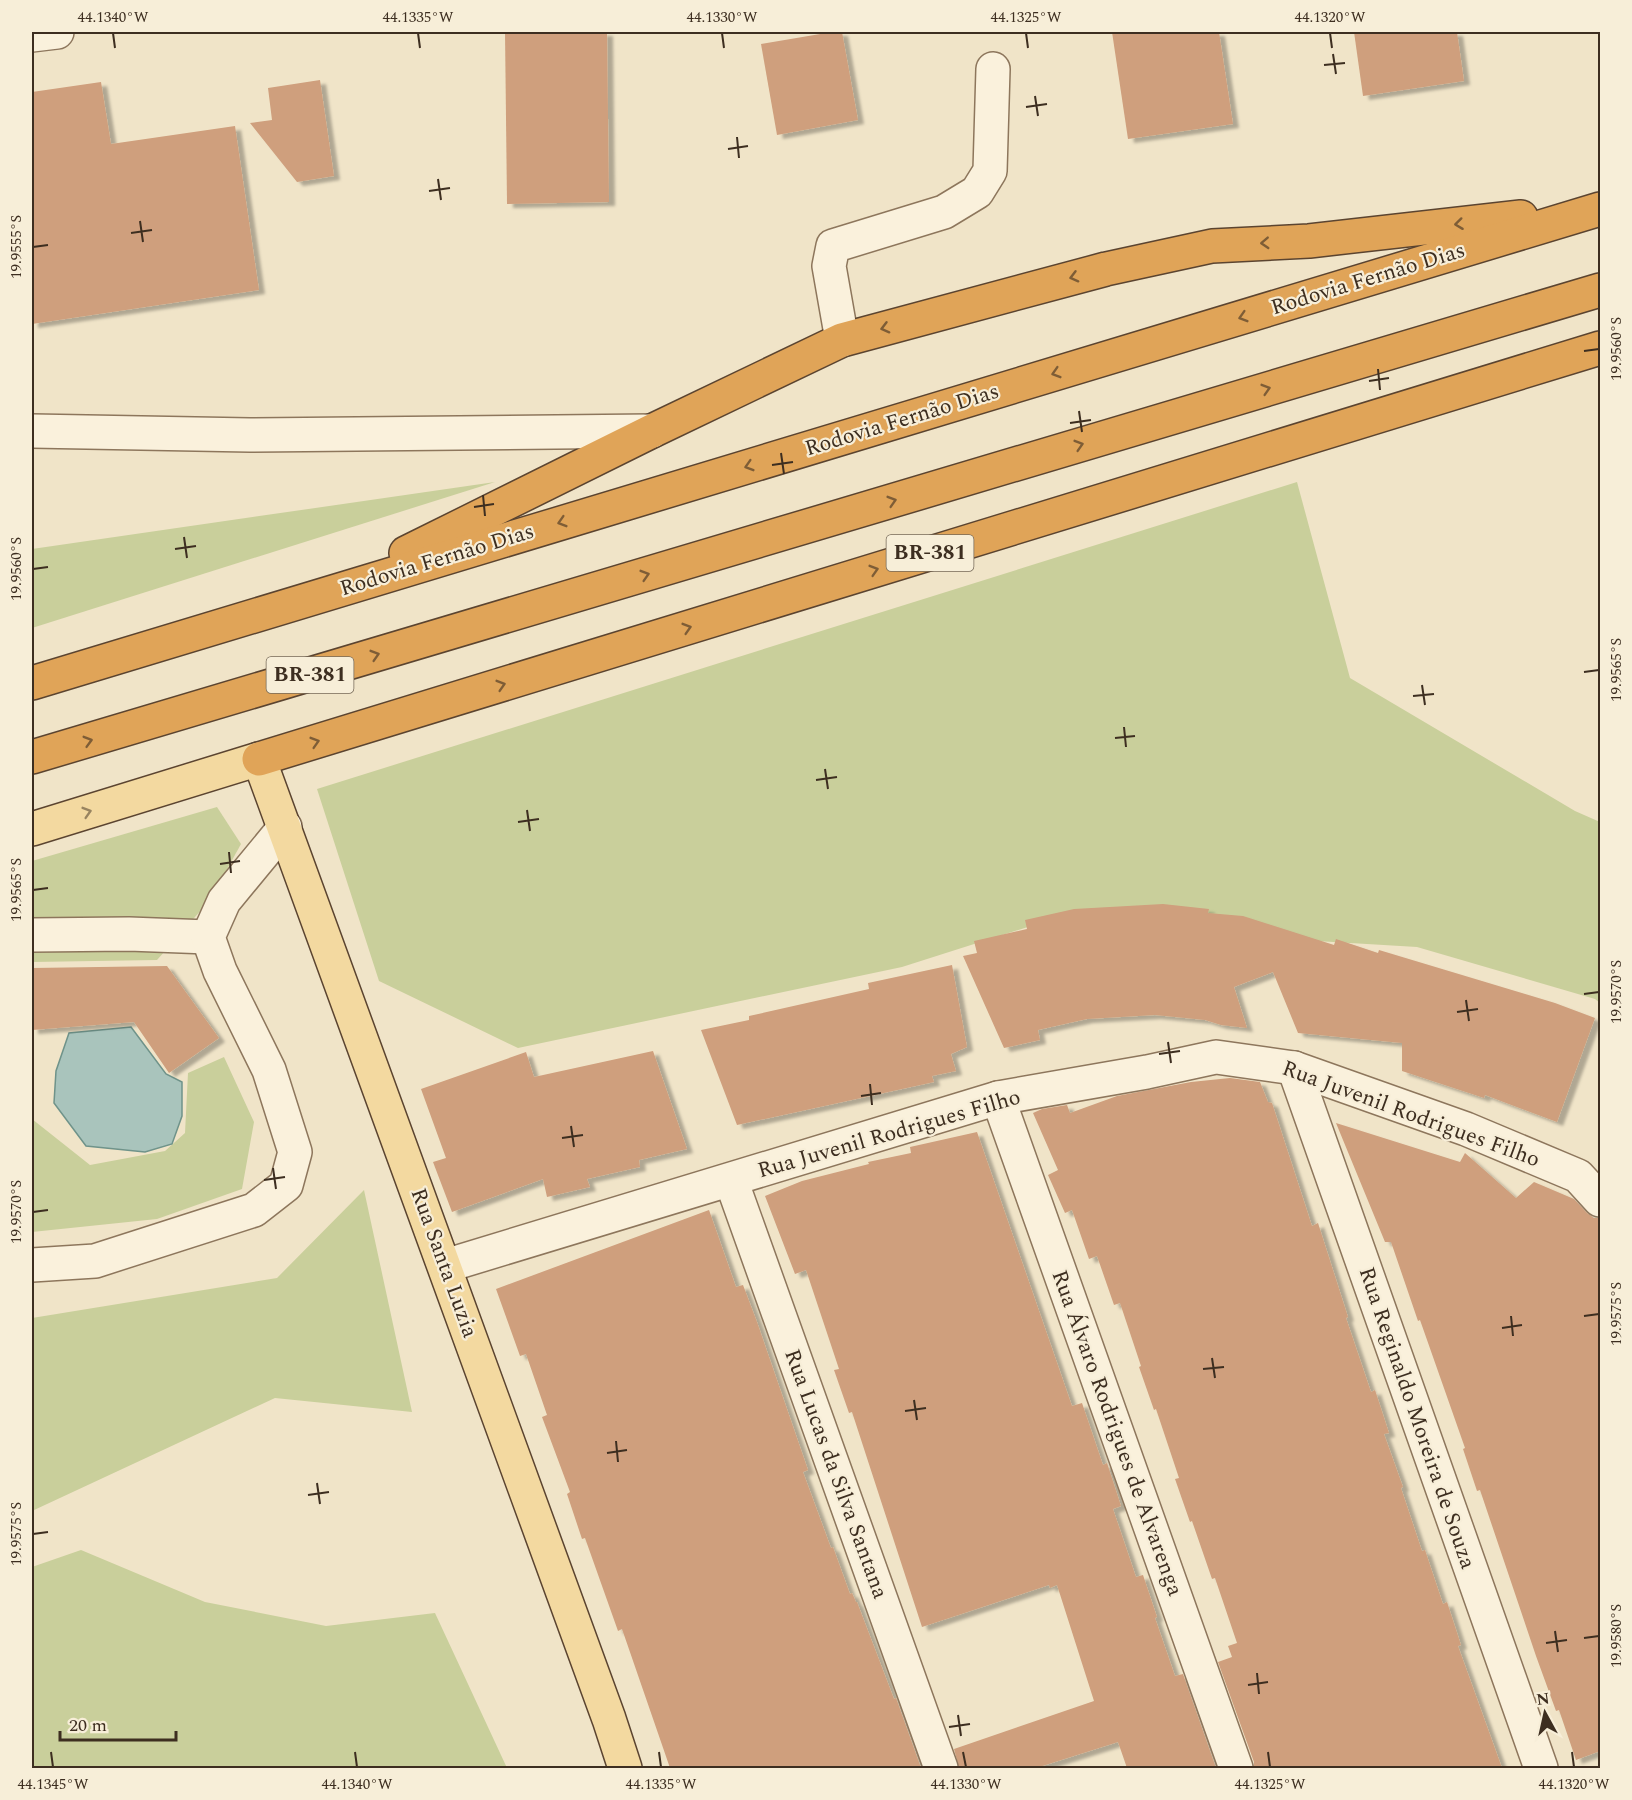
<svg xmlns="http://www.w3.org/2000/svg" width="1632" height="1800" viewBox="0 0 1632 1800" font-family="Spectral,serif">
<defs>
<filter id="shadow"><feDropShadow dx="6" dy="4" stdDeviation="1.5" flood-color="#0004"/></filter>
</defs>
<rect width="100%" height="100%" fill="#f0e4c8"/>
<g fill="#c9cf9b">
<polygon points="495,482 32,628 32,549"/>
<polygon points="1297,482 1350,678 1575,811 1600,822 1600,1003 1595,999 1417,947 1300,940 1078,911 902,967 518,1048 379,981 317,789"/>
<polygon points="217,807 241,844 210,900 157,960 32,962 32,861"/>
<polygon points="224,1057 254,1122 242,1189 157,1219 32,1232 32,1119 90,1165 165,1151 185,1133 188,1073"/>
<polygon points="364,1190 412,1412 275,1398 32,1511 32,1318 277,1278"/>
<polygon points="81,1550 205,1602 326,1626 435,1613 507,1768 32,1768 32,1567"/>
</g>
<polygon fill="#a9c4bc" stroke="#6f938a" stroke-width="1.5" points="131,1027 166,1074 182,1082 182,1116 172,1144 145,1152 86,1146 54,1103 56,1071 69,1033"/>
<g fill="#cf9f7d" filter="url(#shadow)">
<polygon points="505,32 607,32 609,202 507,204"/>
<polygon points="832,32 842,32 858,120 777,135 761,44"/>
<polygon points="1112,32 1219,32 1233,124 1128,139"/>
<polygon points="1354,32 1457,32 1464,81 1363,96"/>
<polygon points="320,80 334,176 297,182 250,123 272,120 268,88"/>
<polygon points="101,82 111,144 235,126 259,290 32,324 32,92"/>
<polygon points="1163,904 1209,909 1208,913 1243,916 1334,945 1336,939 1378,953 1379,950 1555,1003 1595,1018 1557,1122 1485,1095 1484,1098 1402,1071 1402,1043 1298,1033 1273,972 1234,987 1247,1028 1221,1025 1205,1020 1155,1015 1087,1019 1038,1030 1040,1040 1004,1048 963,956 977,953 974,941 1027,929 1025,920 1074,909"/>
<polygon points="952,965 967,1047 951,1054 956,1071 932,1076 934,1082 737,1125 701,1030 749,1020 749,1016 869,989 868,983"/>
<polygon points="167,966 219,1038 169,1073 134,1022 32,1030 32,968"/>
<polygon points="653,1051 687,1149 639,1160 640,1167 587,1179 590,1187 547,1197 543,1179 452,1212 433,1162 446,1158 421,1089 526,1052 534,1077"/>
<polygon points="1230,1078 1260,1082 1268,1102 1272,1103 1312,1226 1318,1223 1348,1317 1346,1318 1371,1392 1375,1390 1389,1433 1384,1434 1403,1487 1401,1488 1422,1551 1425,1550 1443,1604 1447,1602 1461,1645 1458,1646 1502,1768 1254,1768 1254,1762 1218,1662 1232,1657 1228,1646 1237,1643 1215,1578 1212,1579 1192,1521 1190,1522 1175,1479 1179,1478 1156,1409 1154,1410 1139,1367 1141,1366 1120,1303 1114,1305 1097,1256 1089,1259 1072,1210 1065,1213 1048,1175 1058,1170 1033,1113 1042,1109 1067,1105 1070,1113 1117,1096 1191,1082"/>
<polygon points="1336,1123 1460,1162 1465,1153 1516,1198 1534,1182 1574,1199 1587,1213 1594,1218 1600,1218 1600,1751 1576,1760 1559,1710 1556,1711 1536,1656 1480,1490 1477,1491 1463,1449 1465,1448 1420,1320 1418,1321 1391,1242 1385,1242"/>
<polygon points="977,1132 1072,1406 1082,1403 1103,1465 1107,1463 1121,1506 1113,1509 1136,1577 1143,1575 1157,1617 1155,1618 1175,1676 1183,1674 1216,1768 1127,1768 1118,1742 1036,1768 959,1768 954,1749 1094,1701 1057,1585 1050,1588 1049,1585 922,1627 852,1412 849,1413 834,1370 839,1369 806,1270 795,1274 765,1196 802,1181 869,1164 868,1162 911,1153 910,1147"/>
<polygon points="709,1210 736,1287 743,1285 757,1322 808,1470 803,1472 831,1548 833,1547 850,1594 852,1593 856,1602 857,1602 894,1699 896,1698 921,1768 670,1768 622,1629 618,1631 585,1538 582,1539 567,1494 570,1492 542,1417 547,1415 526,1354 520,1356 496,1289"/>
</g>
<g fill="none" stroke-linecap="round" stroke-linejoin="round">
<defs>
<g id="minor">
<polyline points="32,35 57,32"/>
<polyline points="842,340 829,266 833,246 944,212 977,192 990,171 993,69"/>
<polyline points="32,431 250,435 652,431"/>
<polyline points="32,935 129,934 208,937"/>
<polyline points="1294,1068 1541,1768"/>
<polyline points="998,1098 1236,1768"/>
<polyline points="731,1180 941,1768"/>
<polyline points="32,1265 95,1261 254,1210 286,1185 295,1152 269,1070 220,971 208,937 224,901 285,827"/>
<polyline points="445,1266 998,1098 1147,1072 1216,1057 1294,1068 1466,1129 1578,1176 1600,1200"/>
</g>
<polyline id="major" points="32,829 259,759 609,1719 625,1768"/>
<g id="highway">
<polyline points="406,553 652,431 842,340 1106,269 1212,246 1309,241 1521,217"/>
<polyline points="32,683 1600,209"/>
<polyline points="32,757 1600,290"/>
<polyline points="259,759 1600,348"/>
</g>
</defs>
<use href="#minor" stroke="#8d765c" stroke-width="36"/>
<use href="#major" stroke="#5b4430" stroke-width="36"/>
<use href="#highway" stroke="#5b4430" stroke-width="36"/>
<use href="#minor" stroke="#faf1dc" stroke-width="33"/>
<use href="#major" stroke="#f3d9a0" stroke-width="33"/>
<use href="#highway" stroke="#e0a458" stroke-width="33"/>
</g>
<defs><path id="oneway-chevron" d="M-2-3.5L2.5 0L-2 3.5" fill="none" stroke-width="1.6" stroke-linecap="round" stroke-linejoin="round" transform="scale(1.5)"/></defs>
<g stroke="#7e5d36">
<use href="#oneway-chevron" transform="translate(1459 224) rotate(173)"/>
<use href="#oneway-chevron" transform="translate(1265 243) rotate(177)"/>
<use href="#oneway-chevron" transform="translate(1074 277) rotate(165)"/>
<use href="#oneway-chevron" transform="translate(1243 317) rotate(163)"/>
<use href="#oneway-chevron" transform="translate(885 328) rotate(165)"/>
<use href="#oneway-chevron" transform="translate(1056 373) rotate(163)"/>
<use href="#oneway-chevron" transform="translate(1266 389) rotate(-17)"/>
<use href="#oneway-chevron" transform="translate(1079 445) rotate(-17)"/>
<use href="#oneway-chevron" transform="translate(749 466) rotate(163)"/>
<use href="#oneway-chevron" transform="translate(892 501) rotate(-17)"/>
<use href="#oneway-chevron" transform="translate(562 522) rotate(163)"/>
<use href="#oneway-chevron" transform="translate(874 570) rotate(-17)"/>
<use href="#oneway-chevron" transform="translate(645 575) rotate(-17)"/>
<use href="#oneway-chevron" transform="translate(687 628) rotate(-17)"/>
<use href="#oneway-chevron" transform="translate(375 655) rotate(-17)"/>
<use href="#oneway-chevron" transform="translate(501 685) rotate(-17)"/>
<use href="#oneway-chevron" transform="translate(88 741) rotate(-16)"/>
<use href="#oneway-chevron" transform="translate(315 742) rotate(-17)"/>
</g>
<use stroke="#988460" href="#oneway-chevron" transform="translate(87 812) rotate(-17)"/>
<path fill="none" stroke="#3d2e20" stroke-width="2" d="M113,33l2,15M418,33l2,15M722,33l2,15M1026,33l2,15M1330,33l2,15M1333,54l3,20M1324,65l21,-2M1035,96l3,20M1026,107l21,-3M737,137l2,21M728,149l20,-3M438,179l3,21M429,191l21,-3M140,221l3,21M131,233l21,-3M33,247l15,-2M1584,351l15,-2M1378,369l2,21M1369,381l20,-3M1079,411l3,21M1070,423l21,-3M781,453l3,21M772,465l21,-3M483,495l2,21M474,507l20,-3M184,537l3,21M175,549l21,-3M33,569l15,-2M1584,672l15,-2M1422,685l3,20M1413,696l21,-2M1124,727l2,20M1115,738l20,-2M825,769l3,20M816,780l21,-3M527,810l3,21M518,822l21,-3M229,852l2,21M220,864l20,-3M33,890l15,-2M1584,994l15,-2M1466,1000l3,21M1457,1012l21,-3M1168,1042l3,21M1159,1054l21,-3M870,1084l2,21M861,1096l20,-3M571,1126l3,21M562,1138l21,-3M273,1168l3,21M264,1180l21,-3M33,1212l15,-2M1511,1316l2,20M1584,1316l15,-2M1502,1328l20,-3M1212,1358l3,20M1203,1369l21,-2M914,1400l3,20M905,1411l21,-3M616,1441l2,21M607,1453l20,-3M317,1483l3,21M308,1495l21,-3M33,1534l15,-2M1555,1631l3,21M1584,1638l15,-2M1546,1643l21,-3M1257,1673l2,21M1248,1685l20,-3M958,1715l3,21M949,1727l21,-3M51,1752l2,15M355,1752l2,15M659,1752l2,15M963,1752l3,15M1268,1752l2,15M1572,1752l2,15"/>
<g text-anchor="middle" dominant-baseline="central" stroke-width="4.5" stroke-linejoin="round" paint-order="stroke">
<g fill="#f7eed8" stroke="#756857" stroke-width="1.5">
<rect x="886.5" y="535" width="87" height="36" rx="4.5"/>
<rect x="266.5" y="657" width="87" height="36" rx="4.5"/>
</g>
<g font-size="21" font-weight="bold" fill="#3d2e20">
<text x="930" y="553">BR-381</text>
<text x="310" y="675">BR-381</text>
</g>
<g font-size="22" fill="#3d2e20" stroke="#f7eed8">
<text transform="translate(1368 279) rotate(-17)">Rodovia Fernão Dias</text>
<text transform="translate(902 420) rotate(-17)">Rodovia Fernão Dias</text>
<text transform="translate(437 560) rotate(-17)">Rodovia Fernão Dias</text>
<text transform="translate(1411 1114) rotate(20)">Rua Juvenil Rodrigues Filho</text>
<text transform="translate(889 1134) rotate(-16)">Rua Juvenil Rodrigues Filho</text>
<text transform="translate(444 1263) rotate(70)">Rua Santa Luzia</text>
<text transform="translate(1417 1418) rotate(71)">Rua Reginaldo Moreira de Souza</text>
<text transform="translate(1117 1433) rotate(70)">Rua Álvaro Rodrigues de Alvarenga</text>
<text transform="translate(836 1474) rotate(70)">Rua Lucas da Silva Santana</text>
</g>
</g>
<rect width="1632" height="1800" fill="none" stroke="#f7eed8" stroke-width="66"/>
<g transform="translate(1545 1713) rotate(352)" stroke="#f7eed8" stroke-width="4.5" paint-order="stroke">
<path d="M0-4.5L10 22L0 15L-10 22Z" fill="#3d2e20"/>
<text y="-9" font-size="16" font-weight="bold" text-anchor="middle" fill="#3d2e20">N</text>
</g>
<path d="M60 1731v9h116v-9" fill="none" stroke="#3d2e20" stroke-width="3"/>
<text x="69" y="1731" font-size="18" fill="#3d2e20" stroke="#f7eed8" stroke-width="4.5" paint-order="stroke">20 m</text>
<rect x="33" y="33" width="1566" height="1734" fill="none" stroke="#3d2e20" stroke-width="2"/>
<g font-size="15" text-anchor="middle" fill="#3d2e20">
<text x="113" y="22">44.1340°W</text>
<text x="418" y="22">44.1335°W</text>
<text x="722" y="22">44.1330°W</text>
<text x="1026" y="22">44.1325°W</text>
<text x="1330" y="22">44.1320°W</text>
<text transform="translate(16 247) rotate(-90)" y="5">19.9555°S</text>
<text transform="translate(1616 349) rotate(-90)" y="5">19.9560°S</text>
<text transform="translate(16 569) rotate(-90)" y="5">19.9560°S</text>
<text transform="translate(1616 670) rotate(-90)" y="5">19.9565°S</text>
<text transform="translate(16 890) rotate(-90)" y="5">19.9565°S</text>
<text transform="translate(1616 992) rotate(-90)" y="5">19.9570°S</text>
<text transform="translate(16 1212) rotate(-90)" y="5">19.9570°S</text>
<text transform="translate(1616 1314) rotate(-90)" y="5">19.9575°S</text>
<text transform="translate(16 1534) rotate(-90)" y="5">19.9575°S</text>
<text transform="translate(1616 1636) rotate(-90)" y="5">19.9580°S</text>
<text x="53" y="1789">44.1345°W</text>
<text x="357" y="1789">44.1340°W</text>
<text x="661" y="1789">44.1335°W</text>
<text x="966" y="1789">44.1330°W</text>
<text x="1270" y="1789">44.1325°W</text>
<text x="1574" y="1789">44.1320°W</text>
</g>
</svg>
